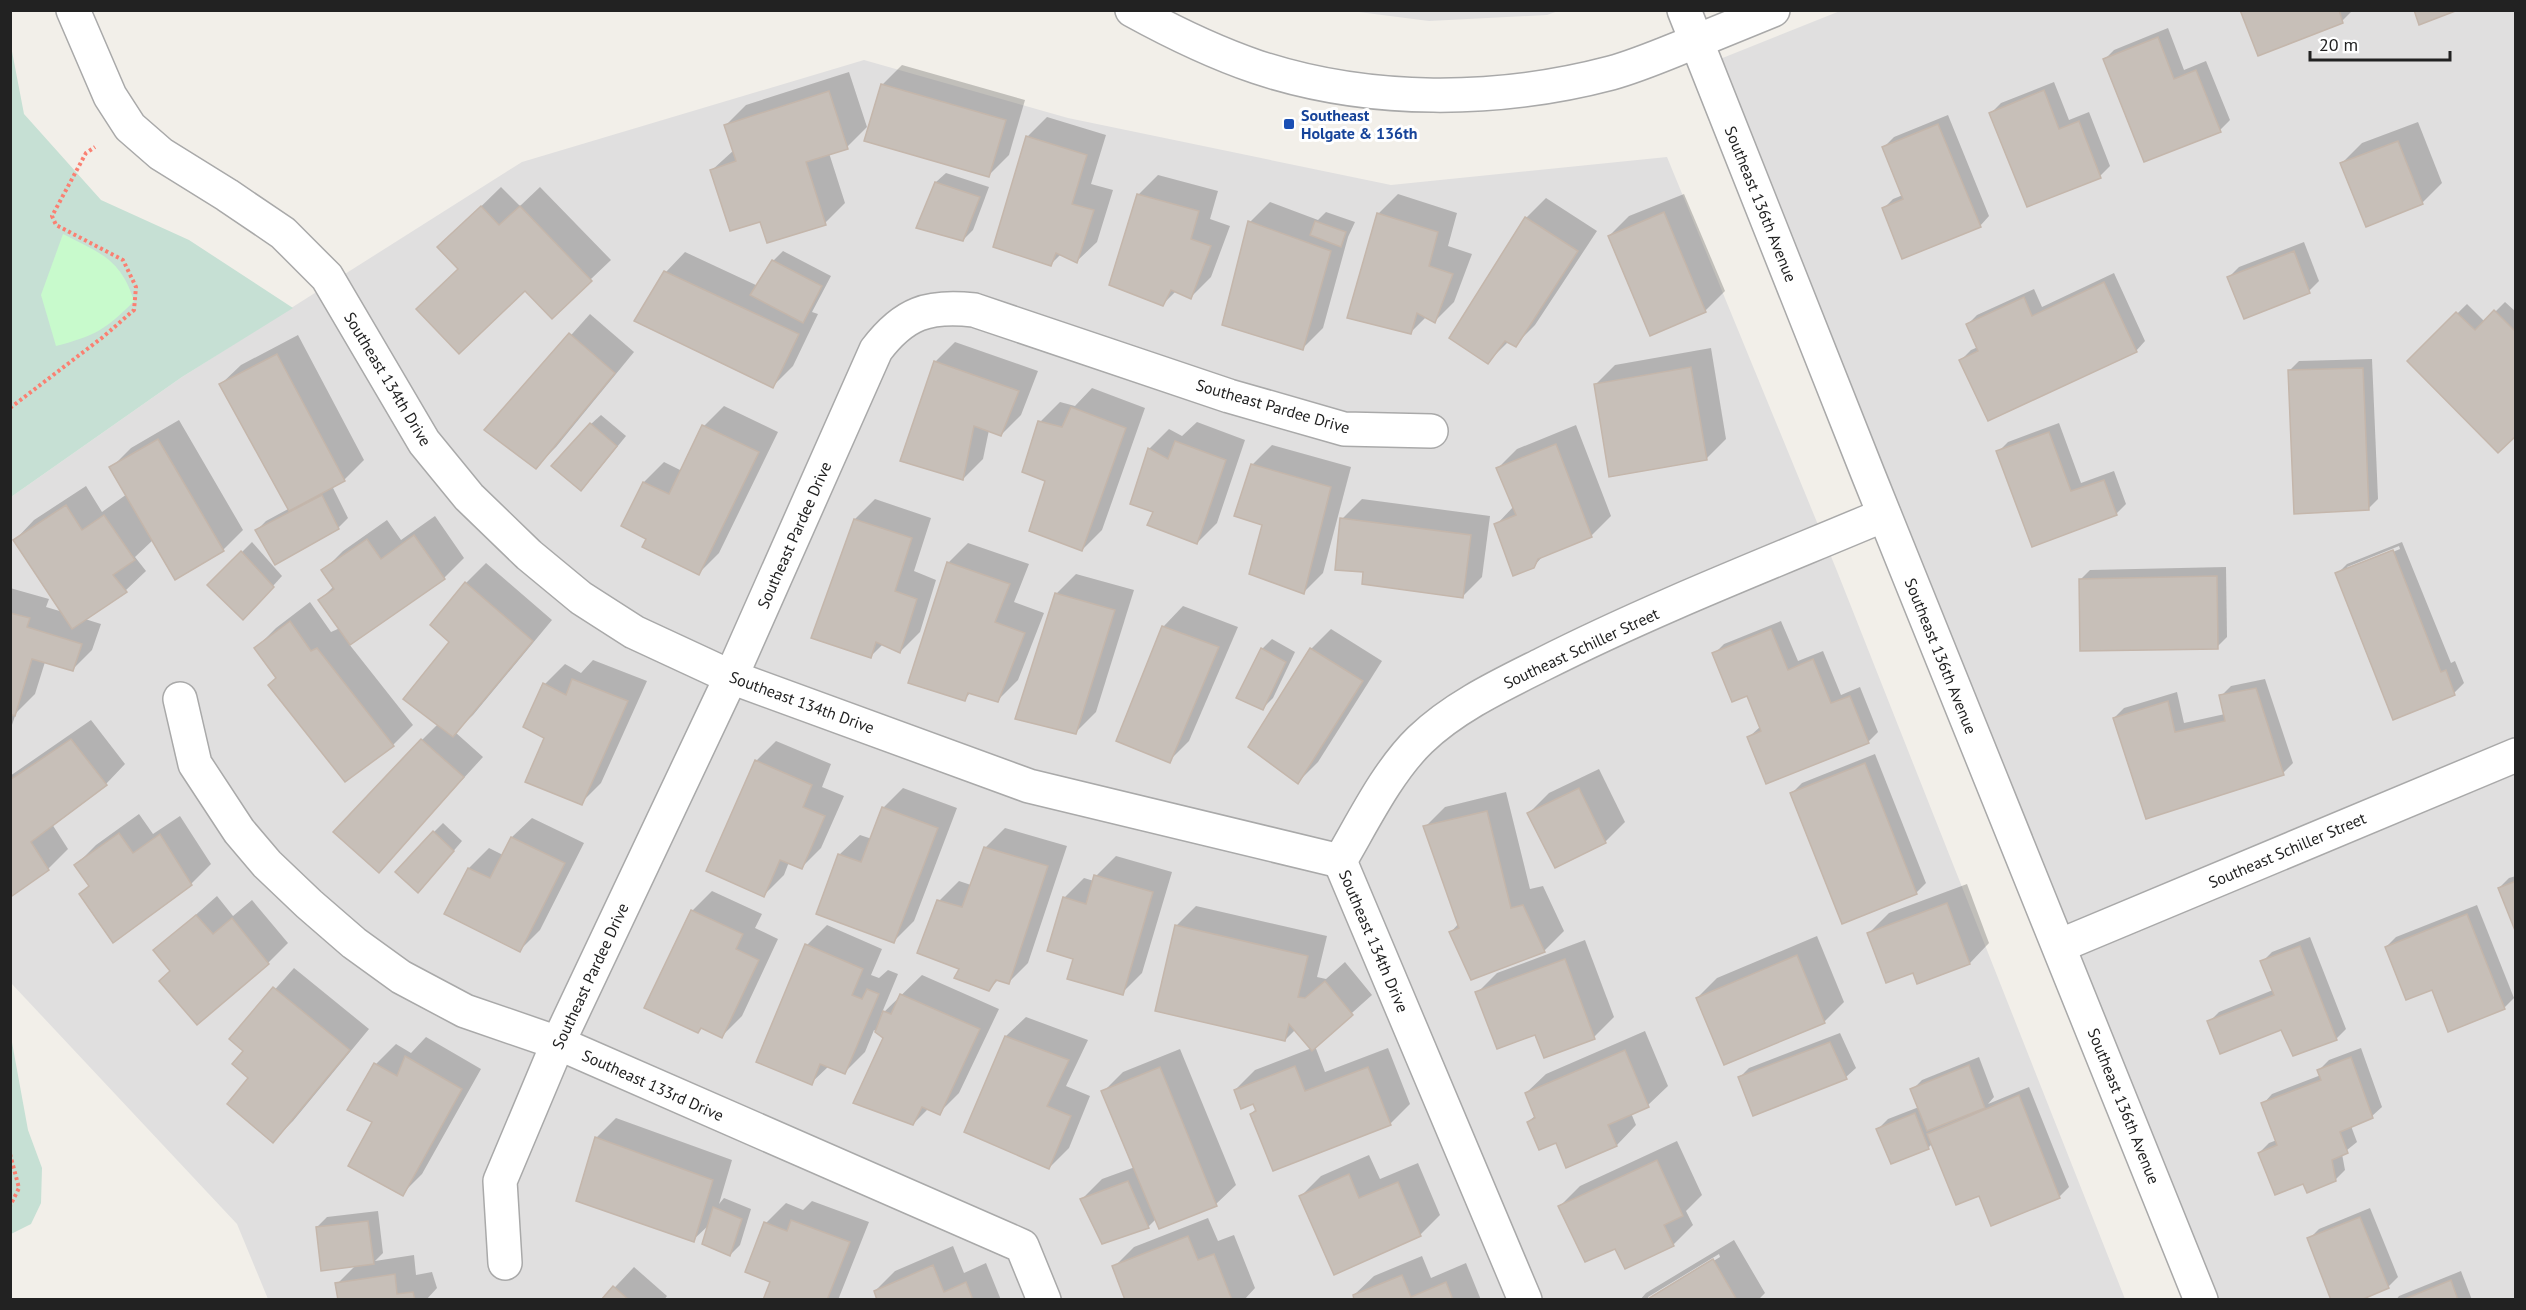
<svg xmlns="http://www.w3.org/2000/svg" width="2526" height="1310" viewBox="0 0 2526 1310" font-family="'PT Sans',sans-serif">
<rect width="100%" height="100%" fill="#f2efe9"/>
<g fill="#e0dfdf">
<polygon points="1351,11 1558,11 1547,15 1429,21"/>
<polygon points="1840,11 2515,11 2515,1299 2211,1299 1710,63"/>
<polygon points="864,60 1068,118 1391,185 1667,157 1837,571 2125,1299 268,1299 237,1224 11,983 11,497 182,377 522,162"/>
</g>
<g fill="#c6e0d4">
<polygon points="10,41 24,114 101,200 189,240 293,308 182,377 11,497"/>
<polygon points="11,1037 28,1130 42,1168 41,1203 31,1224 11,1234"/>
</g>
<path fill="#c8facc" d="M63,234c37,19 58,25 71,67 -28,29 -40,35 -78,45l-15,-51z"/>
<g fill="#0003" fill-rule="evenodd">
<polygon points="2242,10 2352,10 2352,11 2342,21"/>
<polygon points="2168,28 2184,70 2206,61 2230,120 2220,130 2104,60 2114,50"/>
<polygon points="902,65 1025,100 1009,155 989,175 882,85"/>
<polygon points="849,72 867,127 847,147 829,153 845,203 825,223 761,220 712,170 734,150 726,125 746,105"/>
<polygon points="2054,82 2069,120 2089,112 2110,166 2100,176 1991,113 2001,103"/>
<polygon points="1948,115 1989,216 1980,226 1883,209 1893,199 1903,195 1884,147 1894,137"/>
<polygon points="1047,117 1106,135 1091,184 1113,190 1097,242 1077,261 1061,254 1050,265 1027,137"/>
<polygon points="2418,122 2442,183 2422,203 2342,163 2362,143"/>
<polygon points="946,173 989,187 973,230 963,240 936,182"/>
<polygon points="1158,175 1218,191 1210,219 1230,226 1211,277 1191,297 1176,291 1163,304 1138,195"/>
<polygon points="501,187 520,206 540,187 611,260 552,316 525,289 459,268 459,228"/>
<polygon points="1398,194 1457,213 1448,246 1472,254 1454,302 1435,321 1426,317 1411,332 1378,214"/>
<polygon points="1684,194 1725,291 1705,311 1609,236 1629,216"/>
<polygon points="1546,198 1597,231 1535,325 1515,345 1509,341 1488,362 1526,218"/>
<polygon points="1270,202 1318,220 1326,212 1355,222 1348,237 1323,328 1303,348 1250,222"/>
<polygon points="2304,242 2319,281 2309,291 2245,317 2229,277 2239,267"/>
<polygon points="783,251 831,276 812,312 818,314 793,366 773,386 636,321 666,272 685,252 758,286 773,261"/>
<polygon points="2114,273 2145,341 2136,351 1961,360 1971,350 1978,347 1967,325 1977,315 2034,289 2042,307"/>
<polygon points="2505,302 2516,312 2516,434 2409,361 2467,304 2485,322"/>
<polygon points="590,314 634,352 556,447 536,467 486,430"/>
<polygon points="298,335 364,460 344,480 332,486 348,518 338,528 257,530 266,521 290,508 221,384 241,365"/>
<polygon points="955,342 1038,371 1021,415 1001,435 989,430 983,459 963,479 935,362"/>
<polygon points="1711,348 1726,439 1706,459 1595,385 1615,365"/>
<polygon points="2372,359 2378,499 2368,509 2289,371 2299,361"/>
<polygon points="1092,388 1145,408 1102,530 1082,550 1047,480 1040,422 1060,402 1075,406"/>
<polygon points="724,406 778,432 719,553 699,573 648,538 623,526 644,482 664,462 682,471 704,426"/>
<polygon points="601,415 626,436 591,479 591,424"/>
<polygon points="179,420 243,530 223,550 153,540 135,557 146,571 126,590 85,619 101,624 92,650 72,670 45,662 35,694 16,713 10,731 10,588 49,599 46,607 63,612 15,540 34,520 86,486 102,512 127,494 111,468 131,448"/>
<polygon points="1197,422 1245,440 1217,523 1197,543 1155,511 1149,449 1169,429 1182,436"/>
<polygon points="2059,423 2081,483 2114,471 2126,504 2116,514 2033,545 1998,452 2008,442"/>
<polygon points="1576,425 1611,516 1591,536 1544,555 1533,567 1496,525 1514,506 1497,469 1517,449"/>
<polygon points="1272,445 1351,467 1323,573 1303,593 1264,524 1252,465"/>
<polygon points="875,499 931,518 914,571 936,580 920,632 900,652 883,644 871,656 813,637 855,519"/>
<polygon points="1362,499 1490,516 1482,577 1462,597 1365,571 1342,519"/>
<polygon points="435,516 464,558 444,578 349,644 413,725 393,745 277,677 256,648 276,628 310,602 331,632 340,628 320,600 334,586 323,571 343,551 387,520 401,540"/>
<polygon points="252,542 282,576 253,608 209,585"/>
<path d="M2402,542l49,121 4,-2 9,22 -10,10 -117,-119 10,-10zM2399,546l1,3 -53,22v-4z"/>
<polygon points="968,543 1029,564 1014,602 1044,613 1018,680 998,700 971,692 964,700 948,563"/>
<polygon points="486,563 552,620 473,715 455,732 483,757 379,871 422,740 438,724 451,642 432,624 466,583"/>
<polygon points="2226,567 2227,637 2217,647 2080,580 2090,570"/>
<polygon points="1076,574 1134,590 1096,712 1076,732 1056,594"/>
<polygon points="1183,606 1238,627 1189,741 1169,761 1118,740 1164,626"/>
<polygon points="1781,621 1798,661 1823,651 1841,695 1860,687 1878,732 1868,742 1749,737 1761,726 1748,694 1714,654 1724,644"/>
<polygon points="1331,629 1382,661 1318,762 1298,782 1311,649"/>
<polygon points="1272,639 1295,652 1273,698 1263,708 1262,649"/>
<polygon points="593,660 647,681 601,783 581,803 546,737 525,726 545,684 565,664 581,673"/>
<polygon points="2265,679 2293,763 2283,773 2114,718 2124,708 2177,692 2184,723 2225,714 2221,696 2231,686"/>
<polygon points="91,720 125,764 106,784 52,824 68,849 48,869 10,890 10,776"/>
<polygon points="776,741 831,764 822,787 844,796 821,848 801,868 789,862 784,875 764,895 756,761"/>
<polygon points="1875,754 1926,883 1916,893 1792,793 1802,783"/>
<polygon points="1599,769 1625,822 1605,842 1556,866 1529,813 1549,793"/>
<polygon points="903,788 957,808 914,921 894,941 818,913 840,854 860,835 872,839 883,808"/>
<polygon points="1506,792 1530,889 1543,886 1564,931 1544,951 1451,932 1459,923 1425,827 1445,807"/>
<polygon points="139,814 153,834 180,816 211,864 191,884 90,885 76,865 96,845"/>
<polygon points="532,818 584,843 540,930 520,950 446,914 469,868 489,848 503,855 512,837"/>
<polygon points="443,823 462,841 428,881 434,832"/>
<polygon points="1005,828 1067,846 1028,963 1008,983 999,979 989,989 962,968 939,901 959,881 971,885 985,848"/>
<polygon points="1116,856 1172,872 1142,973 1122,993 1074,958 1064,898 1084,878 1094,881 1096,876"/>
<polygon points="2516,876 2516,929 2499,888 2509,878"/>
<polygon points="1967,884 1989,943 1970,963 1869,933 1889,913"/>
<polygon points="712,891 762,914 755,928 778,939 742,1016 722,1036 692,911"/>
<polygon points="217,896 233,916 252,900 288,943 268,963 197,1023 172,970 155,951"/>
<polygon points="2477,905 2514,998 2504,1008 2432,988 2386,947 2396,937"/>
<polygon points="1196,906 1327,936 1317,977 1326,979 1345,962 1372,995 1315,1046 1325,1072 1388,1048 1410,1104 1390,1124 1251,1114 1256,1109 1254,1102 1235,1090 1255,1070 1312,1048 1296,1029 1285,1040 1176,926"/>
<polygon points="827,925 882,949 871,975 879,978 888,970 898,974 881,1015 922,975 999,1009 959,1093 939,1113 929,1108 913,1124 885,1037 874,1030 865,1052 845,1072 829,1066 811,1083 807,945"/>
<polygon points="1817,936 1844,1002 1824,1022 1697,998 1717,978"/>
<polygon points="2310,937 2346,1029 2336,1039 2281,1028 2209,1022 2219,1012 2273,990 2262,962 2272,952"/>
<polygon points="1585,940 1614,1017 1594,1037 1536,1033 1477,993 1497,973"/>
<polygon points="294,968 369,1029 293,1121 273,1141 250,1078 245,1050 231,1039"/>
<polygon points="1026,1017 1088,1040 1066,1086 1090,1096 1069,1148 1049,1168 1006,1036"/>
<polygon points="1645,1031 1668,1086 1648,1105 1631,1113 1636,1125 1617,1145 1567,1166 1557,1141 1528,1122 1536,1115 1526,1093 1546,1074"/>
<polygon points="1840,1033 1856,1068 1846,1077 1739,1078 1749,1068"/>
<polygon points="426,1037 481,1069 422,1174 402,1194 374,1121 350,1109 376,1064 396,1044 411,1053"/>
<polygon points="2361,1048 2382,1107 2372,1116 2351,1126 2357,1142 2342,1154 2345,1170 2335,1180 2304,1182 2259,1153 2269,1143 2277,1140 2263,1104 2272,1094 2321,1075 2319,1070 2329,1060"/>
<polygon points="1180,1049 1236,1185 1216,1204 1156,1219 1148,1227 1082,1199 1102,1179 1135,1167 1103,1092 1123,1072"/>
<polygon points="1979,1057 1994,1097 1988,1104 2029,1087 2069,1187 2059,1197 1980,1194 1932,1144 1928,1148 1878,1129 1888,1119 1919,1107 1912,1090 1922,1080"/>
<polygon points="616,1118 732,1160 719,1204 724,1198 751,1209 740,1245 730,1255 710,1224 693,1240 596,1138"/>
<polygon points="1677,1141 1702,1195 1686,1211 1693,1225 1673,1245 1616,1247 1560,1206 1580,1186"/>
<polygon points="1369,1155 1380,1179 1418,1163 1440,1215 1420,1235 1301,1196 1321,1176"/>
<polygon points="812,1201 869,1222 838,1300 765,1300 772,1281 766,1223 786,1203 803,1210"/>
<polygon points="2370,1208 2398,1277 2388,1287 2309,1239 2319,1229"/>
<polygon points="378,1211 383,1253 375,1261 414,1255 416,1275 432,1272 437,1288 426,1300 340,1300 337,1284 356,1265 317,1227 327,1217"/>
<polygon points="1208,1218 1218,1241 1234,1235 1255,1288 1244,1300 1127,1300 1114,1267 1134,1247"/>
<polygon points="1734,1240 1765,1293 1758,1300 1649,1300 1720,1257 1719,1254 1648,1297 1648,1300 1640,1300 1646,1293"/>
<polygon points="953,1246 964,1273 986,1263 1001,1300 879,1300 875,1291 895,1271"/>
<polygon points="1422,1256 1431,1278 1466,1263 1481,1300 1356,1300 1354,1295 1374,1276"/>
<polygon points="634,1267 667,1296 664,1300 603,1300"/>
<polygon points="2461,1271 2472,1300 2396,1300 2399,1296"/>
</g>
<g fill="#c7bfb8" stroke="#c4b6ab" stroke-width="1.5">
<polygon points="2240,10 2339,10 2343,23 2258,56"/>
<polygon points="2414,10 2458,10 2419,25"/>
<polygon points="2158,37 2174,79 2196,70 2221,132 2144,162 2103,59"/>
<polygon points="881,84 1006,120 989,177 864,141"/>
<polygon points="2044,90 2059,129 2079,121 2101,178 2027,207 1989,113"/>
<polygon points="829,91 848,149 806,162 826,225 767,243 760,222 730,231 710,170 736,161 724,125"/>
<polygon points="1938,124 1981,227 1902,259 1882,208 1903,199 1882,147"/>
<polygon points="1026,136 1087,155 1072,204 1094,210 1077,263 1056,253 1051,266 993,247"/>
<polygon points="2398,141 2423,204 2366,227 2340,163"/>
<polygon points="935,182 980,197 963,241 916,228"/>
<polygon points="1137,194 1199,211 1191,239 1211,246 1191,299 1171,290 1163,306 1109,285"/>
<polygon points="481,206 499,225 520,206 592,281 552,319 525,291 459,354 416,309 458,269 437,247"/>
<polygon points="1664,212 1706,312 1650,336 1608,236"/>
<polygon points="1377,213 1438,232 1429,266 1453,274 1435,323 1417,313 1411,334 1347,318"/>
<polygon points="1525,217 1578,251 1516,347 1505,341 1488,364 1449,338"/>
<polygon points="1248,221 1331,251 1303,350 1222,325"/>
<polygon points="1315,221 1346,232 1341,247 1310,235"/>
<polygon points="2294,251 2310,293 2244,319 2227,277"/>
<polygon points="772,260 822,286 803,323 750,295"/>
<polygon points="664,271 799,334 773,388 634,321"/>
<polygon points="2104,282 2137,352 1988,421 1959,360 1978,351 1966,324 2024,297 2032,316"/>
<polygon points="2494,310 2516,332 2516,436 2498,453 2407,361 2456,312 2475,330"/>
<polygon points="569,333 615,373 536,469 484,430"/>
<polygon points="277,354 345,481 289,511 219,384"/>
<polygon points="934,361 1019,391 1001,436 974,426 963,480 900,461"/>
<polygon points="1691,367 1707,460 1609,477 1594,384"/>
<polygon points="2363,368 2369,510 2294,514 2288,370"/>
<polygon points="1071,407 1126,428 1082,551 1029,531 1045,481 1022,472 1038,421 1062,427"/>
<polygon points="590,423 617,446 581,491 551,466"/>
<polygon points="702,425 759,452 699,575 642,547 646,539 621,526 643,482 669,494"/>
<polygon points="2049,432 2071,491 2104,480 2117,515 2032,547 1996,451"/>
<polygon points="158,439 224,551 175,580 109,467"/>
<polygon points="1175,441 1226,460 1197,544 1147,525 1153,512 1130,504 1148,448 1168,459"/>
<polygon points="1556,444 1592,537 1538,559 1534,568 1513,576 1494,524 1516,515 1496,468"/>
<polygon points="1251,464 1331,487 1304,594 1249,574 1262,525 1234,516"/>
<polygon points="322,495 339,529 275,565 255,530"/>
<polygon points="66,505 82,530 104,515 135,560 113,575 127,592 72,629 13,540"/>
<polygon points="1340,518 1471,535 1463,598 1362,584 1363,572 1335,570"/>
<polygon points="854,519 912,538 895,591 917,599 900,653 876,642 871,658 811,638"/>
<polygon points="414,535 445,579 350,645 318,600 334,589 321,570 367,539 381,559"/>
<polygon points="2393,550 2441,672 2446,670 2455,695 2393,720 2335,573"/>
<polygon points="241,551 274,587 243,620 207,585"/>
<polygon points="947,562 1010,584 995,622 1025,633 998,702 968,693 965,701 908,683"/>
<polygon points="2217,576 2218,649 2080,651 2079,579"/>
<polygon points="465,582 533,641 453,737 403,699 449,642 430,625"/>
<polygon points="1055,593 1115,610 1076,734 1015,719"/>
<polygon points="10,613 30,618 27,627 82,644 73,671 32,659 15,716 10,714"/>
<polygon points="290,621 311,651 317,648 394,746 345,782 268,685 276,678 254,648"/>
<polygon points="1162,626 1219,647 1170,763 1116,741"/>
<polygon points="1771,629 1788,670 1813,659 1831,703 1850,696 1869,743 1766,784 1747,737 1761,731 1747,696 1732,702 1712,653"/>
<polygon points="1261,648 1286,662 1263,710 1236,698"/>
<polygon points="1310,648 1363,681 1298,784 1248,747"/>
<polygon points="572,679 628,701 582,805 525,782 544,738 523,727 543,683 566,695"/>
<polygon points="2256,688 2284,775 2146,819 2113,718 2168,701 2175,732 2225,721 2219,695"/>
<polygon points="71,739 107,785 31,842 49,870 12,896 10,893 10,780"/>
<polygon points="421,739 464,777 379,873 333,832"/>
<polygon points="755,760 812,785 803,807 825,816 802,869 780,860 764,897 706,871"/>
<polygon points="1865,763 1917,894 1842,924 1790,793"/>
<polygon points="1579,788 1606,843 1555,868 1527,813"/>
<polygon points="882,807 938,828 894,943 816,914 838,854 861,862"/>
<polygon points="1487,811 1511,908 1523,905 1545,952 1471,980 1449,932 1459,928 1423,826"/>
<polygon points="433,831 454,851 418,893 395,872"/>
<polygon points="119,833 133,853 160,834 192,885 113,943 79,894 89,886 74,865"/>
<polygon points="511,837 565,863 520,952 444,914 468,868 490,878"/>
<polygon points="984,847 1048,866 1009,984 996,980 989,991 954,978 959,969 917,953 937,900 962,907"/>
<polygon points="1094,875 1153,892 1123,995 1067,979 1073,959 1047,951 1063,897 1086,904"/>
<polygon points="2516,881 2516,933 2498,888"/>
<polygon points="1947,903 1970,964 1917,984 1913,973 1886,983 1867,933"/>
<polygon points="691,910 743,934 736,949 759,960 722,1038 701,1028 698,1033 644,1008"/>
<polygon points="2467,914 2505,1009 2448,1032 2432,990 2406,1000 2385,947"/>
<polygon points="196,915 213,934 232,918 269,964 197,1025 159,981 170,971 153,950"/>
<polygon points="1175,925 1308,956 1298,997 1305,998 1325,981 1353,1015 1312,1051 1289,1024 1285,1041 1155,1011"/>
<polygon points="805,944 863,969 852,995 862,999 867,989 879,994 845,1074 820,1064 812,1085 756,1062"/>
<polygon points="2300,946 2337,1040 2293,1056 2281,1030 2220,1054 2207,1021 2274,995 2260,961"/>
<polygon points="1797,955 1825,1023 1724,1065 1696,998"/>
<polygon points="1565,959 1595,1039 1544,1058 1535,1035 1497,1049 1475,992"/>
<polygon points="273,987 350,1050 273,1143 227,1104 248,1078 232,1064 243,1051 229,1039"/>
<polygon points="900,994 980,1029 940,1115 922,1107 913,1125 853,1103 883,1038 875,1032 883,1011 891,1014"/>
<polygon points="1005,1036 1069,1060 1047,1106 1071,1116 1049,1169 964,1132"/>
<polygon points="1830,1042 1847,1079 1753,1116 1738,1077"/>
<polygon points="1625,1050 1649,1107 1608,1125 1617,1146 1566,1168 1556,1143 1539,1150 1527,1122 1535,1118 1525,1093"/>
<polygon points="405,1056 462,1089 403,1196 348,1166 372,1122 347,1110 374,1063 397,1076"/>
<polygon points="2351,1057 2373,1118 2340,1132 2348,1153 2332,1160 2336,1181 2307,1193 2303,1184 2275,1195 2258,1153 2277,1145 2261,1103 2321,1080 2317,1070"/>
<polygon points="1969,1065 1985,1108 1927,1131 1910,1089"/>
<polygon points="1295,1066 1305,1091 1368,1067 1391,1125 1273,1171 1250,1114 1256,1111 1253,1104 1241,1109 1234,1090"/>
<polygon points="1160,1067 1217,1206 1159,1229 1101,1091"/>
<polygon points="2019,1095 2060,1198 1991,1226 1979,1196 1956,1205 1927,1134"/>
<polygon points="1915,1113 1929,1149 1891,1164 1876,1129"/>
<polygon points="595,1137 713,1180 694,1242 576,1201"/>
<polygon points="1657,1160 1683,1216 1664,1225 1674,1246 1625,1269 1615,1249 1585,1262 1558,1206"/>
<polygon points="1349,1174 1359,1198 1398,1182 1421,1236 1334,1275 1299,1196"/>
<polygon points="1128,1181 1149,1228 1102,1244 1080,1199"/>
<polygon points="713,1207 742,1219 730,1256 702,1244"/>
<polygon points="2360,1217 2389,1288 2361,1300 2331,1300 2307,1238"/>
<polygon points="791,1220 850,1242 827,1300 763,1300 770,1282 745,1272 764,1222 787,1231"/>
<polygon points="368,1221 374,1264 321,1271 316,1227"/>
<polygon points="1188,1236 1198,1260 1214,1254 1232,1300 1125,1300 1112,1266"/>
<polygon points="1713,1259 1737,1300 1646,1300"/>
<polygon points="933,1265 944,1292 966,1282 973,1300 877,1300 874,1291"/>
<polygon points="395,1274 397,1294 413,1292 415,1300 338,1300 335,1283"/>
<polygon points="1402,1275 1411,1297 1446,1282 1453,1300 1354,1300 1353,1295"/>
<polygon points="2451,1280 2458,1300 2402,1300"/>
<polygon points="613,1286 629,1300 601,1300"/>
</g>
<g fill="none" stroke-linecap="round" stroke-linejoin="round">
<defs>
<g id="minor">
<polyline points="73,10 110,96 130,127 161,154 227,195 283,233 327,277 424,442 469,497 529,555 581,598 634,632 731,677 1029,786 1340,861"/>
<polyline points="1697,41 1773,10"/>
<polyline points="180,699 195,764 239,831 267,864 309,904 354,943 401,977 465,1011 558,1043 1022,1246 1044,1300"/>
<path d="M1340,861c23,-39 47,-89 80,-121 34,-33 81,-55 123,-76 111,-56 227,-101 341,-149"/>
<polyline points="1340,861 1525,1300"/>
<polyline points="2059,946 2516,755"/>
<path d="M505,1263l-5,-82 58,-138 173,-366 145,-327c28,-37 52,-45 98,-40l255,86 115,33 87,2"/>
</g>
<g id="tertiary">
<path d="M1132,10c40,22 81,42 125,57 112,37 240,36 354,6 29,-8 58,-21 86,-32"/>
<polyline points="1684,10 1868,474 2201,1300"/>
</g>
</defs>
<use href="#minor" stroke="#a9a9a9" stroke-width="36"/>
<use href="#tertiary" stroke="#a9a9a9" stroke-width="36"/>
<g stroke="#fa8072" stroke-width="4" stroke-dasharray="3 3" stroke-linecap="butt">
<polyline points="10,408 103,337 134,310 136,287 123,260 56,225 52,216 86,153 95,147"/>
<polyline points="10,1154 19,1188 10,1206"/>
</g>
<use href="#minor" stroke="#fff" stroke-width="33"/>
<use href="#tertiary" stroke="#fff" stroke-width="33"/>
</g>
<rect fill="#1a4fb4" stroke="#fff" stroke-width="2" x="1283" y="118" width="12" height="12" rx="3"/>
<g text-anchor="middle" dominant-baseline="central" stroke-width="6" stroke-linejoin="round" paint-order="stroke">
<g font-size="16" font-weight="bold" fill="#164399" stroke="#fff" text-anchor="start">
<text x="1301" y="115">Southeast<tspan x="1301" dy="18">Holgate &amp; 136th</tspan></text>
</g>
<g font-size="16" fill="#222" stroke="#fff">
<text transform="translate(1761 204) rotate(68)">Southeast 136th Avenue</text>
<text transform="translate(388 379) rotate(59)">Southeast 134th Drive</text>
<text transform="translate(1273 406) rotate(16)">Southeast Pardee Drive</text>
<text transform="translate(794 535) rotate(-66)">Southeast Pardee Drive</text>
<text transform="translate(1581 648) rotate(-25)">Southeast Schiller Street</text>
<text transform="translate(1941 656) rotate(68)">Southeast 136th Avenue</text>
<text transform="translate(802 702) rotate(20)">Southeast 134th Drive</text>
<text transform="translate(2287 850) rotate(-23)">Southeast Schiller Street</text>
<text transform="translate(1374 941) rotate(67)">Southeast 134th Drive</text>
<text transform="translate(590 976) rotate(-65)">Southeast Pardee Drive</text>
<text transform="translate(653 1085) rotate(24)">Southeast 133rd Drive</text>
<text transform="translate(2124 1106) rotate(68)">Southeast 136th Avenue</text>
</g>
</g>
<rect width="2526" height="1310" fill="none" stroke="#222222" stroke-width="24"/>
<path d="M2310 51v9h140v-9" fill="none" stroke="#222222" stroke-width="3"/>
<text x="2319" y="51" font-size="18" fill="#222222" stroke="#ffffff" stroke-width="4.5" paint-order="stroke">20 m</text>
</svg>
